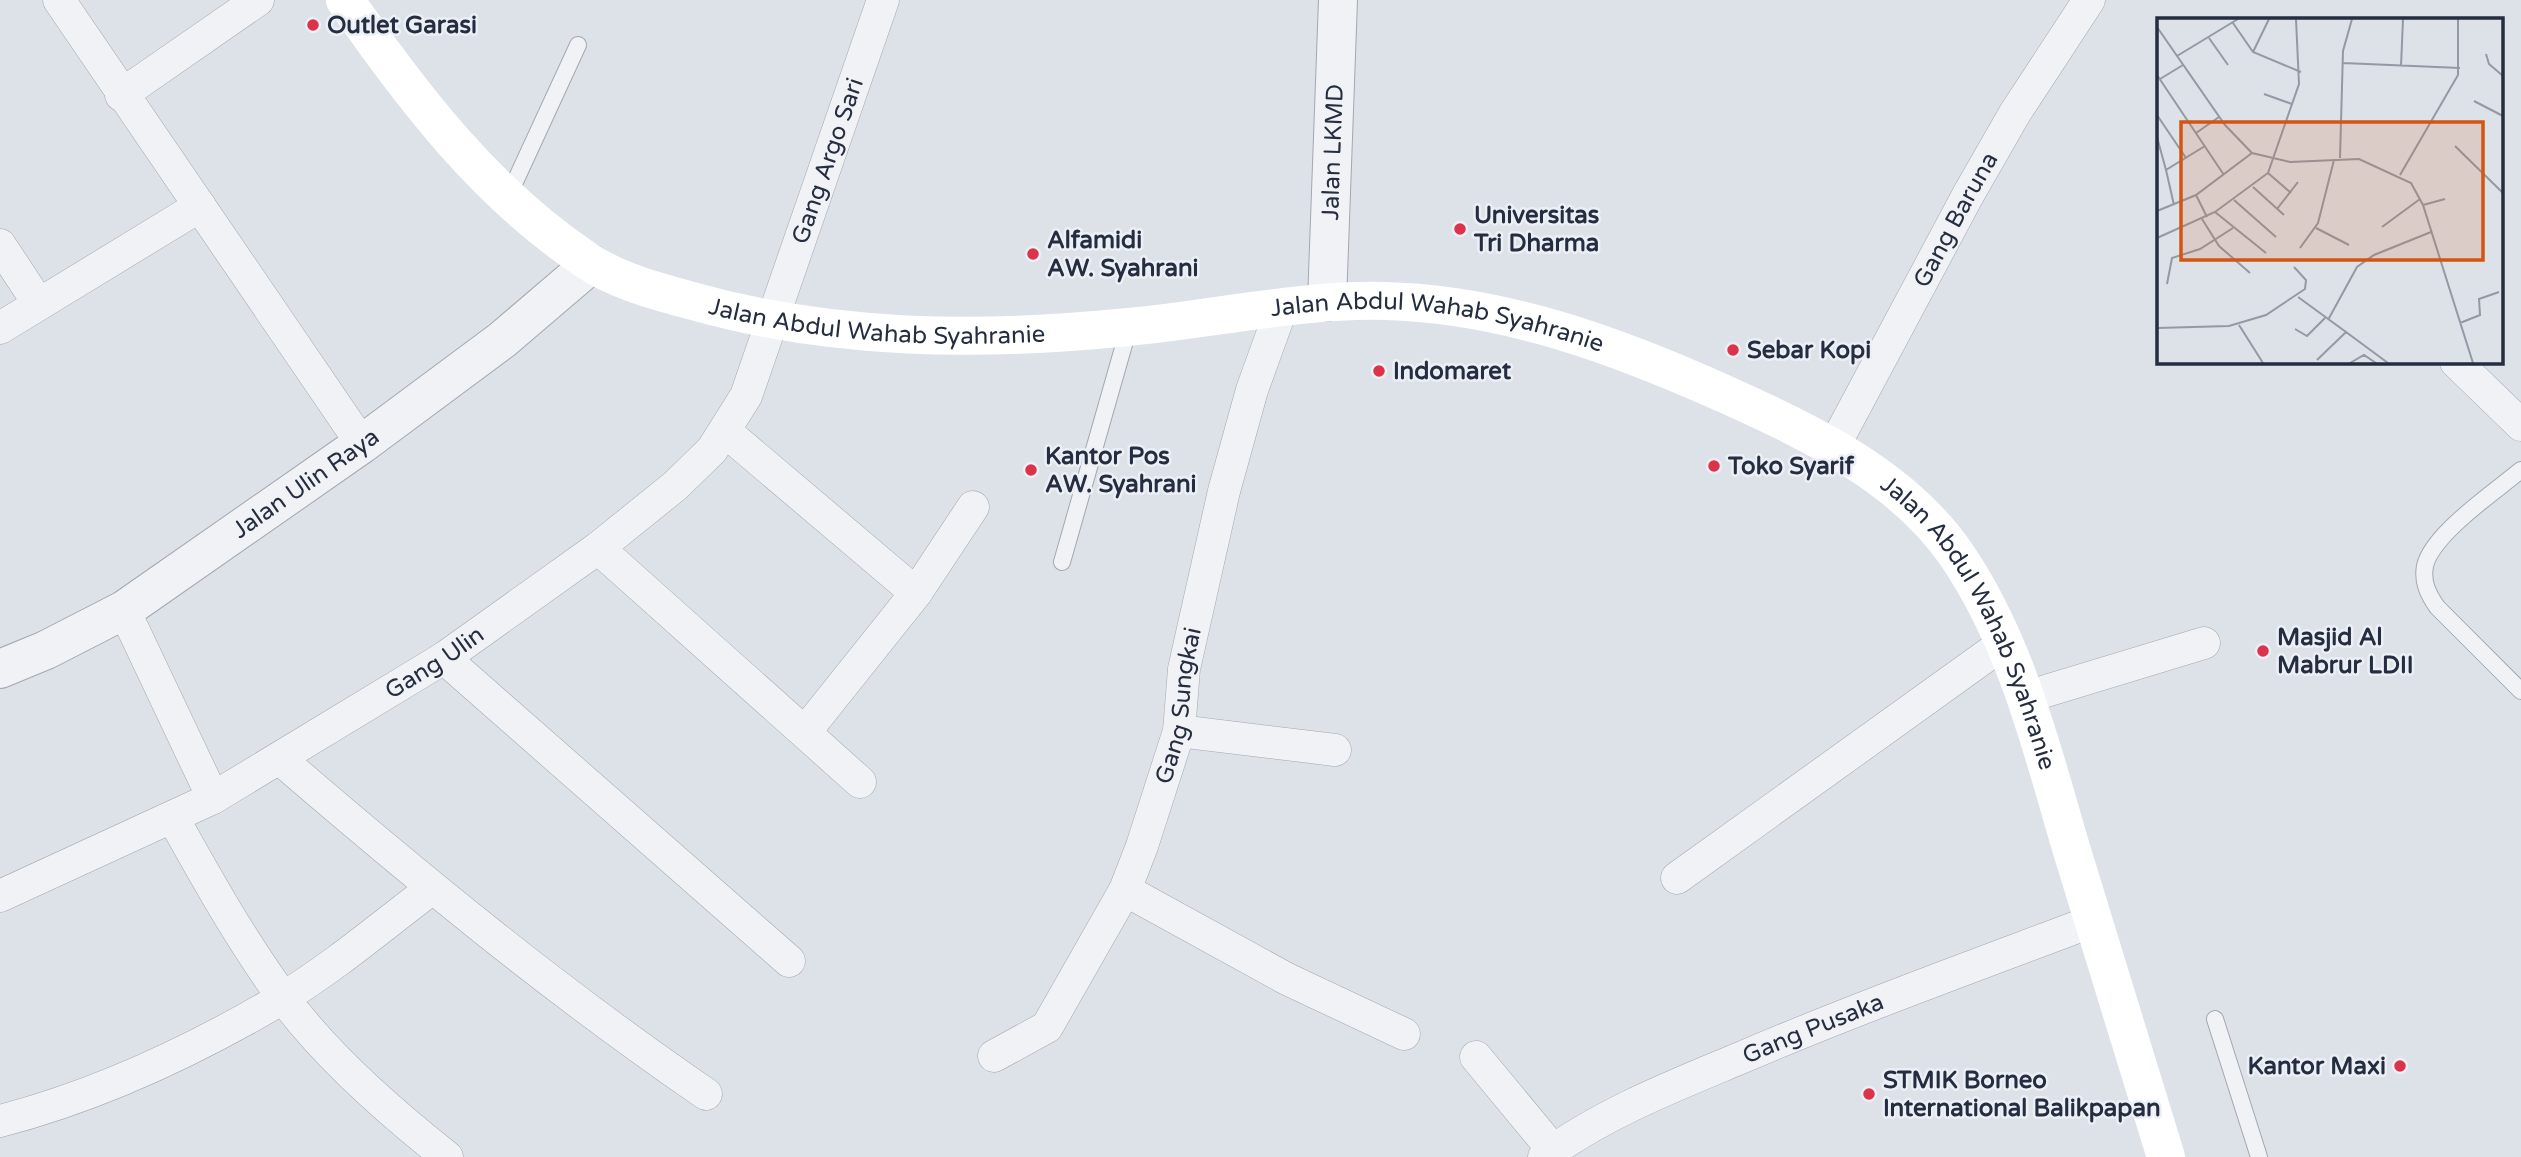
<svg xmlns="http://www.w3.org/2000/svg" width="2521" height="1157" viewBox="0 0 2521 1157" font-family="'Varela Round',sans-serif">
<rect width="100%" height="100%" fill="#dde1e8"/>
<g fill="none" stroke-linecap="round" stroke-linejoin="round">
<defs>
<g id="service">
<polyline points="508,197 578,45"/>
<path d="M2521,470c-25,21 -89,64 -96,96 -3,16 3,28 12,41l84,84"/>
<polyline points="1062,562 1129,327"/>
<polyline points="2215,1019 2259,1157"/>
</g>
<g id="minor">
<polyline points="59,0 362,444"/>
<polyline points="121,95 258,0"/>
<polyline points="0,245 39,304"/>
<polyline points="0,328 200,206"/>
<polyline points="2456,362 2521,425"/>
<polyline points="726,432 916,593"/>
<path id="s1" d="M1833,448l135,-253 47,-82 74,-113"/>
<polyline points="598,548 860,782"/>
<polyline points="124,610 213,798"/>
<polyline points="444,658 789,961"/>
<polyline points="2026,697 2204,643"/>
<polyline points="1179,731 1335,750"/>
<polyline points="805,732 916,593 973,507"/>
<path d="M280,759c137,118 277,233 426,335"/>
<path d="M173,818c34,61 68,122 109,178 43,59 108,116 165,161"/>
<polyline points="1677,878 2004,643"/>
<polyline points="1125,890 1287,979 1404,1034"/>
<path id="s2" d="M0,896l213,-98 231,-140 154,-110 77,-62 37,-36 34,-54 137,-396"/>
<path id="s3" d="M994,1056l53,-29 78,-137 17,-44 37,-115 5,-62 40,-178 28,-101 30,-83"/>
<polyline points="1476,1057 1553,1150"/>
<path d="M0,1121c100,-26 193,-70 281,-122 53,-32 101,-73 150,-110"/>
<path id="s4" d="M1544,1157c58,-43 127,-70 194,-98 117,-50 236,-93 355,-138"/>
</g>
<g id="tertiary">
<path id="s5" d="M1327,302l11,-302"/>
<path id="s6" d="M0,669l46,-19 78,-40 238,-166 140,-104 89,-76"/>
</g>
</defs>
<use href="#service" stroke="#a2a8b2" stroke-width="18"/>
<use href="#minor" stroke="#a2a8b2" stroke-width="33"/>
<use href="#tertiary" stroke="#a2a8b2" stroke-width="40"/>
<use href="#service" stroke="#f0f2f6" stroke-width="16"/>
<use href="#minor" stroke="#f0f2f6" stroke-width="32"/>
<use href="#tertiary" stroke="#f0f2f6" stroke-width="38"/>
<path stroke="#fff" stroke-width="38" id="s7" d="M345,0c68,98 141,193 241,260 29,20 69,31 103,40 143,41 291,42 439,27 86,-8 171,-28 257,-26 120,3 233,45 342,94 84,38 175,81 229,159 61,89 86,196 116,297 31,102 63,204 94,306"/>
</g>
<g fill="#db344a" stroke="#ecf0f6" stroke-width="2.5">
<circle cx="313" cy="25" r="7"/>
<circle cx="1460" cy="229" r="7"/>
<circle cx="1033" cy="254" r="7"/>
<circle cx="1733" cy="350" r="7"/>
<circle cx="1379" cy="371" r="7"/>
<circle cx="1714" cy="466" r="7"/>
<circle cx="1031" cy="470" r="7"/>
<circle cx="2263" cy="651" r="7"/>
<circle cx="2400" cy="1066" r="7"/>
<circle cx="1869" cy="1094" r="7"/>
</g>
<g text-anchor="middle" dominant-baseline="central" stroke-width="5" stroke-linejoin="round" paint-order="stroke">
<g font-size="24" font-weight="bold" fill="#252e40" stroke="#ecf0f6" text-anchor="start">
<text x="327" y="25">Outlet Garasi</text>
<text x="1474" y="215">Universitas<tspan x="1474" dy="28">Tri Dharma</tspan></text>
<text x="1047" y="240">Alfamidi<tspan x="1047" dy="28">AW. Syahrani</tspan></text>
<text x="1747" y="350">Sebar Kopi</text>
<text x="1393" y="371">Indomaret</text>
<text x="1045" y="456">Kantor Pos<tspan x="1045" dy="28">AW. Syahrani</tspan></text>
<text x="1728" y="466">Toko Syarif</text>
<text x="2277" y="637">Masjid Al<tspan x="2277" dy="28">Mabrur LDII</tspan></text>
<text x="2386" y="1066" text-anchor="end">Kantor Maxi</text>
<text x="1883" y="1080">STMIK Borneo<tspan x="1883" dy="28">International Balikpapan</tspan></text>
</g>
<g font-size="24" fill="#252e40" stroke="#ecf0f6">
<text stroke="none"><textPath href="#s5" startOffset="150">Jalan LKMD</textPath></text>
<text stroke="none"><textPath href="#s2" startOffset="1157">Gang Argo Sari</textPath></text>
<text stroke="none"><textPath href="#s1" startOffset="259">Gang Baruna</textPath></text>
<text stroke="none"><textPath href="#s7" startOffset="658">Jalan Abdul Wahab Syahranie</textPath></text>
<text stroke="none"><textPath href="#s7" startOffset="1223">Jalan Abdul Wahab Syahranie</textPath></text>
<text stroke="none"><textPath href="#s6" startOffset="359">Jalan Ulin Raya</textPath></text>
<text stroke="none"><textPath href="#s7" startOffset="1874">Jalan Abdul Wahab Syahranie</textPath></text>
<text stroke="none"><textPath href="#s2" startOffset="494">Gang Ulin</textPath></text>
<text stroke="none"><textPath href="#s3" startOffset="411">Gang Sungkai</textPath></text>
<text stroke="none"><textPath href="#s4" startOffset="299">Gang Pusaka</textPath></text>
</g>
</g>
<g transform="translate(2157 18)">
<rect width="346" height="346" fill="#dde1e8"/>
<path fill="none" stroke="#9399a5" stroke-width="2" d="M76,5l20,29 48,20M0,9l68,98 27,28 38,9 69,-3 52,24 12,22 50,158M52,20l19,27M96,34l16,-33M329,36l3,10 14,12M20,38l61,-37M186,45l117,5M244,48l2,-47M0,57l67,100M3,61l23,-14M107,76l28,10M317,83l29,15M0,97l29,43M39,115l23,-16M0,119l9,33M298,128l48,47M183,140l3,-107 9,-32M111,155l23,20M243,157l58,-100v-56M96,169l31,28M39,177l11,22M77,182l42,37M17,187l-8,-35 39,-24M266,187l22,-6M120,191l21,-27M0,193l39,-16 56,-42M58,194l51,41M45,201l17,27 31,27M225,209l38,-28M159,210l33,17M0,220l58,-26 53,-39 31,-89 -3,-65M143,230l18,-25 16,-63M10,266l5,-26 28,-9 33,-21M141,279l48,35M171,302l29,-53 17,-12 57,-23M303,305l20,-8 -1,-16 20,-7M82,307l24,38M0,310l72,-2 37,-11 39,-26 1,-9 -12,-13M138,311l12,7 18,-18M160,342l29,-28 42,31M193,345l14,-8 12,8"/>
<path fill="#d45511" fill-opacity="0.15" stroke="#d45511" stroke-width="3.5" d="M24,104h302v138h-302z"/>
<rect width="346" height="346" fill="none" stroke="#252e40" stroke-width="3.5"/>
</g>
</svg>
